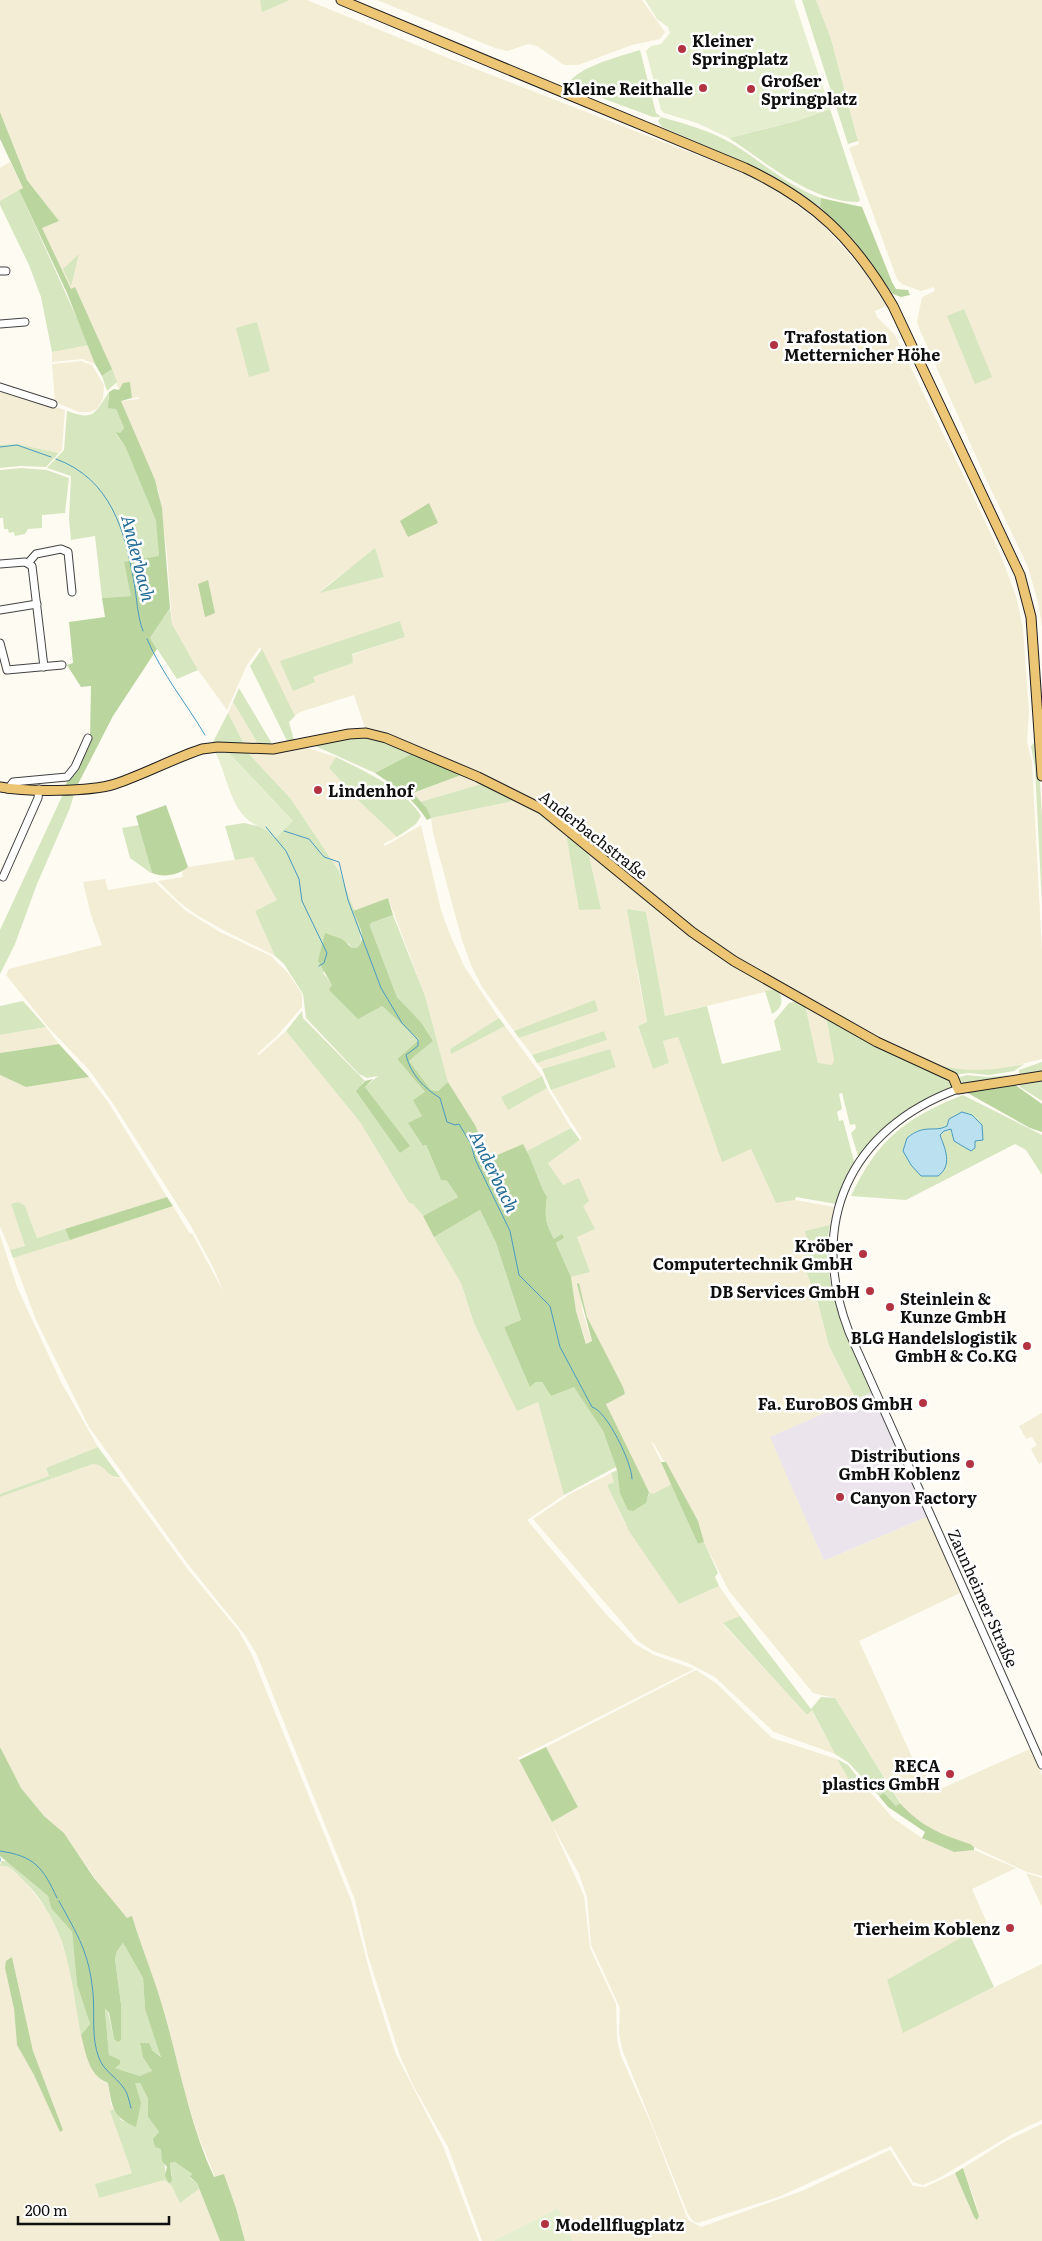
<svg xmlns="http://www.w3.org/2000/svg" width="1042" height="2241" viewBox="0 0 1042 2241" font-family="Literata,serif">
<rect width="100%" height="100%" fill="#fefbf2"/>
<polygon fill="#ebe4ec" points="873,1392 929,1516 824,1561 769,1437"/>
<g fill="#f2edd4" fill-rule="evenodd">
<path d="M0,0h260l3,11 27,-11h17l141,58 295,115 34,17 46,35 43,48 20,33 -11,5 2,6 18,18 75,154 31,67 15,40 7,33 6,83 -2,30 5,20 10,189v108l-50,12 -38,-2 -26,-6 -36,-16 -125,-69 -73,-48 -161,-130 -167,-69 -12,-36 -54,17 -5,4 -35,-69 -13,18 -20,45 -29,-40 -26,-46 -5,-70 -8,-61 -38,-92 18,-2v-2l-7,1 -2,-16 -11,8 -44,-102 -4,1 -30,-61 18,-7 -32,-41 -27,-68zM375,549l9,28 -64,15 9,-8zM400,621l5,16 -54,18 2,8 -40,14z"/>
<polygon points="377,0 642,0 665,32 660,39 632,45 578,65 564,65 537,46 528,44 507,51 495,48"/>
<polygon points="816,0 1042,0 1042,627 1038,602 1028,567 987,481 919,328 917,322 922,297 935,291 934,287 921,291 902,284 897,279 849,148 859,144 831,39"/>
<polygon points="10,162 23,188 0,201 0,168"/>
<polygon points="89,345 95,364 82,359 52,362 52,352"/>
<polygon points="81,361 92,365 104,385 103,399 97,409 90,412 79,412 55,402 52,364"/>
<polygon points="0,389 65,410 62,450 59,453 17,444 0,445"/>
<polygon points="233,702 260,747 245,746 228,713"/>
<polygon points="307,748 336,757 329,768 360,802 397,837 383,844 385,846 421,825 441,910 449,932 464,966 499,1018 450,1049 451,1053 505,1026 542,1076 501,1097 508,1109 547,1088 571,1128 527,1151 522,1145 486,1160 474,1136 475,1125 448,1082 425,996 388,898 353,911 339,871 291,799 248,753"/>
<polygon points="464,774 485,783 420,802 412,794"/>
<polygon points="513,798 531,809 566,834 579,910 601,908 589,855 591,852 777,989 665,1016 646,912 637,970 647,1023 638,1027 653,1069 669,1063 663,1041 678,1037 717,1147 751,1149 776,1203 795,1200 834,1207 830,1225 806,1231 807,1241 805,1268 818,1303 829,1346 856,1399 770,1437 824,1561 929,1516 962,1592 859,1641 912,1757 938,1790 1032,1748 1042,1776 1042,1876 1027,1872 974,1847 931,1830 905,1810 835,1698 813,1693 729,1591 704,1542 698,1521 654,1444 651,1441 672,1484 653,1495 649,1492 625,1446 606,1403 625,1394 587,1317 579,1283 583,1313 592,1342 587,1345 576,1311 571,1277 590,1272 577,1237 566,1184 563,1185 548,1163 582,1139 551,1090 616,1066 610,1049 542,1069 537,1063 607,1040 604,1031 532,1055 519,1038 598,1011 595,1001 514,1031 482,987 471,965 462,940 433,833 431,818 509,802"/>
<polygon points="253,857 277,900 255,911 275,956 223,930 195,914 178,901 158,881 183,877 182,872 188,867"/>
<polygon points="105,879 108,890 155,882 186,911 220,932 271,956 288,973 302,994 302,1007 277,1036 257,1054 259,1055 286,1031 360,1122 409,1203 413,1204 423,1216 461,1283 474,1323 504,1384 538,1402 564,1495 527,1520 605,1613 635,1644 654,1655 694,1669 518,1758 552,1822 578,1807 546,1747 696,1670 717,1684 772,1738 837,1759 849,1780 863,1784 893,1818 922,1838 954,1852 974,1850 1016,1868 972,1889 987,1923 887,1980 903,2032 1042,1964 1042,2120 1014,2133 939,2178 923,2185 913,2182 891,2146 778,2197 698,2223 693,2221 688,2214 622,2049 619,2032 620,2008 591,1945 587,1897 579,1874 551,1823 584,1896 590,1948 616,2004 617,2040 621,2056 652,2126 688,2220 701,2227 802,2191 890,2150 913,2186 925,2187 955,2173 974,2217 977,2219 979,2216 975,2201 963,2168 1006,2141 1042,2124 1042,2241 573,2241 558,2208 493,2241 482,2241 448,2147 414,2087 400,2056 368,1956 355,1900 257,1655 245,1635 187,1563 89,1427 36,1320 13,1258 173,1206 190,1234 192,1233 224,1293 213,1267 191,1226 114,1105 90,1071 48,1027 6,975 9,969 102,945 91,915 83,882"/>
<polygon points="805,1005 826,1016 834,1060 832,1066 818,1063"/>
<polygon points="46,1027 59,1044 0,1053 0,1035"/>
<polygon points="0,1075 26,1087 89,1077 108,1102 167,1197 37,1238 25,1206 11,1204 25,1246 10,1250 0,1226"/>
<polygon points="0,1235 17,1287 61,1382 98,1447 46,1468 49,1476 0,1494"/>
<polygon points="1042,1413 1042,1462 1039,1464 1031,1449 1037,1445 1032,1437 1026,1439 1019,1426"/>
<polygon points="93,1464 97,1464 116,1478 120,1477 189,1571 238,1630 251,1653 351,1900 372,1980 395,2052 443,2146 479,2241 245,2241 236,2208 224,2174 215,2177 198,2135 185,2094 165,2013 132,1917 127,1918 108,1897 64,1833 44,1816 21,1788 3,1755 0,1747 0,1497"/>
<polygon points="611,1473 614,1482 607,1485 624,1522 679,1604 719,1586 740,1616 723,1624 807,1715 811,1709 835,1754 774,1732 715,1677 688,1663 653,1651 638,1641 533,1519 570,1494"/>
<path d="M2,1865l8,3 14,13 28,35 17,47 19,99 14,19 6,2 3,22 4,4 -4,2 21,62 -37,11 4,14 59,-18h6l7,5 9,18 19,-14 21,52h-220v-375zM12,1957l21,94 30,79 -3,1 -26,-56 -17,-30 -3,-36 -9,-41z"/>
<polygon points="1026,1873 1042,1878 1042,1907"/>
</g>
<g fill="#d6e6be">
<polygon points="260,0 290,0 262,12"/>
<polygon points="802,0 816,0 831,39 858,141 848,144"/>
<path d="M640,50l16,63 5,4c25,7 50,14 72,27 28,17 56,43 88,54l-1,9 -59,-37 -99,-43 -4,-6 3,-4h-8l-86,-32c12,-19 51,-28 73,-35z"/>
<path d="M830,109l30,91 -2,2c-47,0 -91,-39 -129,-64l67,-17z"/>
<polygon points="19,190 89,345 52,352 41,297 29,265 0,205 0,201"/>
<polygon points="79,254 71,286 63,269"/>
<polygon points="964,309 992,377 975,384 947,316"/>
<polygon points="257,322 270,371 249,377 236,328"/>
<polygon points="112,369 117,382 107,391 102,376"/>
<path d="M109,392l-1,8 8,9 8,19 -4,5h-5l10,13 32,74 2,36 -28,40 -29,2 -7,-62 -24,4 -2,-21 2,-43 -24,-8 17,-18 3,-39c28,10 27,3 42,-19z"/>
<polygon points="17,444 59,453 46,467 20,466 0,468 0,445"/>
<polygon points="21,468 47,470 69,478 65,513 42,515 42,528 28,529 25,534 15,536 14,532 9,533 8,529 4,529 3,518 0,518 0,470"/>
<polygon points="375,548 384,577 319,593"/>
<polygon points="170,608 172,624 198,670 177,679 150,638"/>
<polygon points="400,621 405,637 352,654 353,663 313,677 315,682 293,691 280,661"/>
<polygon points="262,649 295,716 289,722 295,744 289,745 250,666"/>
<polygon points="239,688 274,747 260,747 233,702"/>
<polygon points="228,713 245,746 214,745 213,742"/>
<polygon points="373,736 415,752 375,773 313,745 336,738"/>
<polygon points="1034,743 1038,746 1042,816 1042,905 1035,768 1031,746"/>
<polygon points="225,749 248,753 291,799 339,871 360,925 361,946 357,949 352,948 348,943 323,973 333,985 330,990 342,1001 377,1007 382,1006 419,1040 397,1059 425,1092 422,1116 409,1124 423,1146 426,1145 441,1180 447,1181 458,1197 423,1216 413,1204 409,1203 360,1122 286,1031 302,1011 303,1018 365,1081 362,1083 400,1153 409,1146 365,1087 378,1076 367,1078 359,1074 306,1018 303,994 284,964 275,956 255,911 277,900 253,857 235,860 225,826 244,823 266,828 293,821"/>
<path d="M336,757c26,13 71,33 85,59l-5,8 -19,13 -37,-35 -31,-34z"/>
<polygon points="485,783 536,808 591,852 589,855 601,909 579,910 566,834 531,809 513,799 509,802 431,818 420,802"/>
<polygon points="64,792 74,794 70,808 37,884 15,944 0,974 0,930"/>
<polygon points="139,825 152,873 151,873 130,858 122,828"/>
<polygon points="627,909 646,912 665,1016 707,1006 722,1064 781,1050 774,1021 789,1003 798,1001 805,1005 818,1063 832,1065 834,1060 826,1016 949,1078 953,1085 952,1088 898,1117 878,1135 859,1159 851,1133 856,1128 855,1124 850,1125 842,1093 839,1094 842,1109 837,1112 839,1121 843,1120 855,1165 836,1204 796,1197 795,1200 776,1203 751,1149 722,1162 678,1037 663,1041 669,1063 653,1069 638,1026 647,1022"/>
<polygon points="393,915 425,996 448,1082 438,1091 431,1090 409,1061 433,1041 421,1022 397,997 370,926 371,923"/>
<path d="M777,989c7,10 6,19 -5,25l-7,-23z"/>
<polygon points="595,1000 598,1011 519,1038 514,1031"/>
<polygon points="23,1001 46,1027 0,1035 0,1006"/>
<polygon points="499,1018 505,1026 451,1054 450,1049"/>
<polygon points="604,1031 607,1040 537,1063 532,1055"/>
<polygon points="610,1049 616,1067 551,1090 542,1069"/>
<polygon points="1042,1062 1042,1071 1019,1075 1019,1070"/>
<path d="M928,1063c37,9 59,9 96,1l-10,7 -25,4 -20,-2 -15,2z"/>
<polygon points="967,1075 988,1077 1011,1075 965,1084 956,1078"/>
<polygon points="542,1076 547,1088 508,1110 501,1097"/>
<polygon points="1042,1079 1042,1101 1020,1087 1019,1084"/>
<path d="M963,1095l79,40v40l-16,-25 -11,-6 -109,56 -55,-4c27,-57 54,-78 112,-101z"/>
<path d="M571,1128l9,12 -32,23 15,22 16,-7 10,23 -6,5 12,23 -18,8 13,35 -19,5 -15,-34 8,-5 -10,1c-10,-19 -9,-22 -7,-42l-13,-25 -7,-21z"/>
<polygon points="18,1202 25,1206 37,1238 65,1229 70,1240 13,1258 10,1250 25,1246 11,1204"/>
<polygon points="480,1210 496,1243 521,1320 504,1327 531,1386 536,1382 542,1382 551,1396 574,1386 603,1431 616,1467 564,1495 538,1402 517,1411 474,1323 461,1283 434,1237"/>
<path d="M830,1225c-13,55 21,119 43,167l-17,7 -27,-53 -11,-43 -13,-35 2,-27 -2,-10z"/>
<path d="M98,1447l22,30c-13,1 -15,-13 -27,-13l-93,33v-3l49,-18 -3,-8z"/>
<polygon points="617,1470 618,1477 648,1498 649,1492 653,1494 672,1484 698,1544 704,1542 718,1573 715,1577 719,1586 679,1604 629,1531 607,1485 614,1482 611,1473"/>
<polygon points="740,1616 811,1709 821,1697 835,1698 900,1803 896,1806 884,1793 879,1796 849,1763 835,1754 812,1710 807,1715 723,1623"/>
<polygon points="837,1759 848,1765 863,1784 849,1780"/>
<path d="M6,1861l42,35 3,12 21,24 5,53 13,39 -9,11c-11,-60 -12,-110 -59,-156 -6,-6 -13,-15 -22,-13l1,-5z"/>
<polygon points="969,1933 994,1987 903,2033 887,1980"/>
<polygon points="123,1943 143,1978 145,2009 162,2057 152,2050 140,2046 152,2072 140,2076 115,2068 115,2059 109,2055 105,2010 107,2008 114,2039 121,2039 121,2004 115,1959 117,1951"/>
<polygon points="135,2083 140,2083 148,2099 148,2117 159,2132 166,2174 172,2176 170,2163 175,2162 192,2174 190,2178 197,2183 199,2189 180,2203 171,2185 164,2180 99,2198 95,2184 132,2173 110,2111 115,2109 121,2120 136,2126"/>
</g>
<g fill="#bbd59f" fill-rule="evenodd">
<polygon points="0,112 27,180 59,221 42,228 71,289 75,287 112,369 102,376 95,364 67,293 19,190 23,188 0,139"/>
<polygon points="821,198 862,207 892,282 896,289 908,290 910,295 901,297 893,294 852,238 820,207"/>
<polygon points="130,382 132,398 121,401 155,480 162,508 170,608 150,638 157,649 113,716 77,786 65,786 90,738 91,686 81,687 67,665 73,663 69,622 105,617 102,598 131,596 124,562 159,556 156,520 125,446 115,432 120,433 124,428 116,409 108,408 109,392 114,389 119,390 123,383"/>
<polygon points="429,503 438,523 408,537 400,521"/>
<polygon points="208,580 215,613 205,617 198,584"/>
<path d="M415,752l49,22 -51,19 14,16 4,9 -4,2c-13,-21 -32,-34 -52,-47z"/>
<path d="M166,805l22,62c-9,8 -25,11 -36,6l-16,-57z"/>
<path d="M388,898l5,17 -22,8 -1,3 27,71 24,25 12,19 -24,20 22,29 7,1 10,-9 27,43 3,7 -4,4 12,24 37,-16c10,17 14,36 24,53 -2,19 -3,23 7,42l8,-5 2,4 -8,5 15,34 5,34 10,33 6,-3 -15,-57 2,-1 8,34 36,70 2,7 -19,10 43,88 -3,11 -13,8 -5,-1 -8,-17 -3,-23 -14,-39 -29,-44 -23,9 -9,-14h-6l-6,5 -26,-60 17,-7 -25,-77 -16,-33 -46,27 -11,-21 35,-19 -11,-16 -6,-1 -15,-35 -3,1 -15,-23 14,-7 -9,-16 12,-8 -28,-33 22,-19 -37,-34 -24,13 -29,-29 3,-5 -14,-24 7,-28 17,6 10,9h5c11,-8 1,-27 -4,-37z"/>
<polygon points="59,1044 89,1077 26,1087 0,1075 0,1053"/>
<polygon points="373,1079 365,1087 410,1146 400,1153 356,1091 365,1081"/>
<polygon points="1014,1084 1042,1104 1042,1132 1030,1128 964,1091"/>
<polygon points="167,1197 173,1206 70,1240 65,1229"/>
<polygon points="661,1462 666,1462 698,1521 704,1542 698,1544"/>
<path d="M0,1747l21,41 23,28 20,17 30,45 33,40 5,-2c10,33 24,66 33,99 15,54 25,110 49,162l10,-3 12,34 9,33h-25l-23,-58 -7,-6 2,-3 -17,-12 -5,1 2,18 -3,2 -4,-7 2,-9 -5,-6 -1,-12 -6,-2 -2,-8 6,-7 -11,-15v-18l-8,-16h-5l6,20 -5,24c-24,-10 -24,-21 -28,-44 -20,-8 -22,-30 -27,-48l9,-11 -13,-39 -5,-53 -21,-24 -3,-12 -48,-40zM123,1943l20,35 2,31 16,48 -9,-7 -3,-7h-9l3,14 9,14 -12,5 -25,-8 5,-4v-4l-11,-5 -4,-45 1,-1 3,4 5,26 4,3 3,-2v-36l-6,-45 2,-8z"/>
<polygon points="546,1747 578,1807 552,1822 519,1760"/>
<path d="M884,1793l12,13 4,-3c20,23 42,32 70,41l4,3v3l-20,2 -32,-14 3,-6 -37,-25 -9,-11z"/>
<polygon points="12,1957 33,2051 63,2130 60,2132 34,2075 17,2045 14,2009 5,1968 6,1961"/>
<polygon points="963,2168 979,2216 977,2220 974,2217 955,2173"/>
</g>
<g fill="#e5eecf">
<polygon points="645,0 794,0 830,109 796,121 729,138 697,123 664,113 661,110 646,51 651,46 661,44 670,33 668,27 657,19"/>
<path d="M213,749h12l68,72 -17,17c-9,-9 -20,-11 -29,-19 -20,-19 -20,-48 -34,-70z"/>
<polygon points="558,2208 573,2241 493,2241"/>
</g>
<path fill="#bbe1f1" stroke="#489ac1" d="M962,1112l10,3 10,10 1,15 -8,1v7l-4,3 -17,-10 -3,-12 -7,2 -4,4c5,14 13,30 -2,41h-17l-10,-11 -8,-14 4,-13c18,-15 27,-5 40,-12l2,-7z"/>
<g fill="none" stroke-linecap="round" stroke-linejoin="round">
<g stroke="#489ac1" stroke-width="1">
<polyline points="0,447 17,445 51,457"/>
<path d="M56,459c55,20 69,72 78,123 3,16 3,33 9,49"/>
<path d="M147,639c15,35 39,64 58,96"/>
<polyline points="266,827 286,851 299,879 302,901 327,953 324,963 319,966"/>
<path d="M284,831l25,8 15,18 15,5 9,38 33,88 21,35 16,17v6l-12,9c5,20 18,33 34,43l7,24 8,3 4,-1 12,20 4,15 35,72 9,44 31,31 10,41 32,60c15,4 40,56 40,72"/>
<path d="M0,1851c34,5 43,16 57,47"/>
<polyline points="0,1858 0,1861"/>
<path d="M59,1901c19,35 30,51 34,92 2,21 -2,45 6,65 5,13 16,18 24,29 5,6 6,14 8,21"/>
</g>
<defs>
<g id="minor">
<polyline points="0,271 6,271"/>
<polyline points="0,324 25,322"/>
<polyline points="0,387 53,404"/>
<polyline points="28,563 36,554 61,549 68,552 72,592"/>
<polyline points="0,564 25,562 32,566 44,667"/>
<polyline points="0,610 37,604"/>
<polyline points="0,643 7,670 62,665"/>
<polyline points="8,789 13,782 67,777 75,767 88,738"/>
<polyline points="3,877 38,798 39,789"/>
<path d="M958,1089c-109,40 -151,134 -109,243l193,433"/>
</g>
<g id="major">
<path d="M341,0l404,168c70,33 109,71 148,138l127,269 11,42 11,159"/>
<path d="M0,787c26,5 90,5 115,-3 30,-10 57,-25 87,-35l16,-2 55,2 76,-15 17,-1 20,5 92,39 64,32 150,123 42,29 143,81 76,35 5,12 84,-13"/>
</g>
</defs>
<use href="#minor" stroke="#424242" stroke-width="9"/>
<use href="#major" stroke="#202020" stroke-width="11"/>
<use href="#minor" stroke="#fff" stroke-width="7"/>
<use href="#major" stroke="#ecc674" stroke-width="9"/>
</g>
<g fill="#b33343" stroke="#fff" stroke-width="2">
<circle cx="682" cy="49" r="5"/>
<circle cx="703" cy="88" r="5"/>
<circle cx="751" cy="89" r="5"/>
<circle cx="774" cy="345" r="5"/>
<circle cx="318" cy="790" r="5"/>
<circle cx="863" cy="1254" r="5"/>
<circle cx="870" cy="1291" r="5"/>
<circle cx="890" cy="1307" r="5"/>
<circle cx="1027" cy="1346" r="5"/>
<circle cx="923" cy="1403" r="5"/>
<circle cx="970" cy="1464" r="5"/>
<circle cx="840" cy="1497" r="5"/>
<circle cx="950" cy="1774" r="5"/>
<circle cx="1010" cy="1928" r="5"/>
<circle cx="545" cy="2224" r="5"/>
</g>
<g text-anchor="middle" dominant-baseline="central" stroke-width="5" stroke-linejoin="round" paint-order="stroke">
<g font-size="16" font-weight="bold" fill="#0f0f0f" stroke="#fff" text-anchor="end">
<text x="692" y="40" text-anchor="start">Kleiner<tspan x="692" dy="18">Springplatz</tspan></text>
<text x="761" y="80" text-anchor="start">Großer<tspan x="761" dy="18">Springplatz</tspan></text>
<text x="693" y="88">Kleine Reithalle</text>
<text x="784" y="336" text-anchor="start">Trafostation<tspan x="784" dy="18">Metternicher Höhe</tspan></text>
<text x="328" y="790" text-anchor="start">Lindenhof</text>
<text x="853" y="1245">Kröber<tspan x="853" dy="18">Computertechnik GmbH</tspan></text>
<text x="860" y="1291">DB Services GmbH</text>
<text x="900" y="1298" text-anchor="start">Steinlein &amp;<tspan x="900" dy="18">Kunze GmbH</tspan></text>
<text x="1017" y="1337">BLG Handelslogistik<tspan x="1017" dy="18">GmbH &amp; Co.KG</tspan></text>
<text x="913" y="1403">Fa. EuroBOS GmbH</text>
<text x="960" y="1455">Distributions<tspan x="960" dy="18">GmbH Koblenz</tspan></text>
<text x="850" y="1497" text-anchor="start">Canyon Factory</text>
<text x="940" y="1765">RECA<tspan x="940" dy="18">plastics GmbH</tspan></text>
<text x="1000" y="1928">Tierheim Koblenz</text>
<text x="555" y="2224" text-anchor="start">Modellflugplatz</text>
</g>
<g font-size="16" fill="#0f0f0f" stroke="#fff">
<text transform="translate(594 834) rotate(38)">Anderbachstraße</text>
<text transform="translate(984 1598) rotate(66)">Zaunheimer Straße</text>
</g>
<g font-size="18" font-style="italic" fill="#236c96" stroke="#fff">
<text transform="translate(139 558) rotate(76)">Anderbach</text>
<text transform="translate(495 1171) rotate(64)">Anderbach</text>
</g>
</g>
<path d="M18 2216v8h151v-8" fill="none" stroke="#0f0f0f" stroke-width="2.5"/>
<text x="25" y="2216" font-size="15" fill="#0f0f0f" stroke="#ffffff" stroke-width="4" paint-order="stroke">200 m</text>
</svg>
